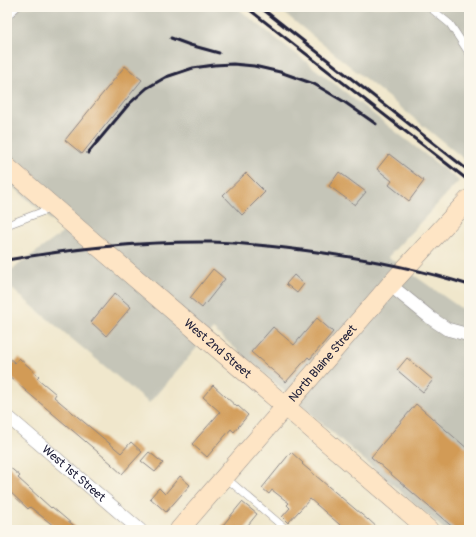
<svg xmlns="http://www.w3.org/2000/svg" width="476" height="537" viewBox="0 0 476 537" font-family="Pangolin,sans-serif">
<rect width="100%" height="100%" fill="#fbf7ec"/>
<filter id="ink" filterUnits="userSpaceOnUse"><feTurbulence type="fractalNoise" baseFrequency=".025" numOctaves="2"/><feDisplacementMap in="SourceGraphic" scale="8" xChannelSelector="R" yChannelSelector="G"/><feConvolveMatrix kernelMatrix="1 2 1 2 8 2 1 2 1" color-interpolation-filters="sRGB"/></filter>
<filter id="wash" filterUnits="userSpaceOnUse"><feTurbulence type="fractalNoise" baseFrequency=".012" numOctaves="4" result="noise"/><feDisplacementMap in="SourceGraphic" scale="16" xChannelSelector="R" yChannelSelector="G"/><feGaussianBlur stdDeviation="0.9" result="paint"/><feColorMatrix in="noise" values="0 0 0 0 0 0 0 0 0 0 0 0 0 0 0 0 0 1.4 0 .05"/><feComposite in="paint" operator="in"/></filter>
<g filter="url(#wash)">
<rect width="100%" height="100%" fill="#f0e7cc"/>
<g fill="#c5c5b8">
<polygon points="7,7 236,7 459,181 388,257 469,314 469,530 445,530 213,329 149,403 7,285 7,273 64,232 15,188 7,191"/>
<polygon points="277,7 469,7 469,163"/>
</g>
<g id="blocks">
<g fill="#d29b56">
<polygon points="125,66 142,80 82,154 65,140"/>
<polygon points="389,154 424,181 409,201 389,185 392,181 377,169"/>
<polygon points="339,172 366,192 355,205 329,186"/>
<polygon points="246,173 265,192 242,215 223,195"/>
<polygon points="213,269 225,279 202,308 190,298"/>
<polygon points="294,275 304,284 297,293 286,284"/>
<polygon points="115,293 131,307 106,336 91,322"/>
<polygon points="317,318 333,332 310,359 308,357 286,382 251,352 273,327 294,345"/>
<polygon points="7,356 15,363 19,358 39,376 37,378 56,394 54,397 121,453 131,442 142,452 122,474 111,464 112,464 26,391 7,374"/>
<polygon points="407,358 433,380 423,392 397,370"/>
<polygon points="213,385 237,407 238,406 248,415 234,432 231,429 207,457 192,444 220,412 203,397"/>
<polygon points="416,404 469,450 469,530 456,530 371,457"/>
<polygon points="149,452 163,463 155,472 141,461"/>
<polygon points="291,452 303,463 302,464 368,520 368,519 380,530 346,530 310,499 288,523 282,517 290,508 287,505 289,503 272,490 269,494 262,488"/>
<polygon points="7,465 20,476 18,478 51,508 52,507 79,530 59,530 30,507 28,509 7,489"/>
<polygon points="180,476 190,485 166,512 150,498 159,488 165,494"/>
<polygon points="242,502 257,514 244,530 219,530"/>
</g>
</g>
</g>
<g filter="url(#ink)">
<use href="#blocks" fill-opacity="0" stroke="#898484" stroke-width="1"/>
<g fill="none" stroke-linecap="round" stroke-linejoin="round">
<defs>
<g id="lane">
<polyline points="429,7 450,24 469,53"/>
<polyline points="7,16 16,8 16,7"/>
<polyline points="7,225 52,208"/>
<polyline points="226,478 287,530"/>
</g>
<g id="street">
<polyline points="390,285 432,319 447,329 469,335"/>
<path id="s1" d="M7,416l133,114"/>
</g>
<g id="secondary">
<path id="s2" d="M7,167l92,80 186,159 144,124"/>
<path id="s3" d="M179,530l211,-245 79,-86"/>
</g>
</defs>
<use href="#lane" stroke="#898484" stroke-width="8"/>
<use href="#street" stroke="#898484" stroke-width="14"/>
<use href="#secondary" stroke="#898484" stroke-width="20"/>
<use href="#lane" stroke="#fff" stroke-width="7"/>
<use href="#street" stroke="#fff" stroke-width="13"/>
<use href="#secondary" stroke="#fee5c5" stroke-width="19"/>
<g stroke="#22223b" stroke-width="3">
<polyline points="246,7 469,181"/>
<polyline points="260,7 469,171"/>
<polyline points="171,38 190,45 219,53"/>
<polyline points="88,153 129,104 147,88 166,77 193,68 214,65 233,64 254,66 280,72 314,84 343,101 376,124"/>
<path d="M7,260c68,-12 137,-19 205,-18 38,1 75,6 112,11 49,7 98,17 145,32"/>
</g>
</g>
</g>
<g text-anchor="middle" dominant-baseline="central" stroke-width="3" stroke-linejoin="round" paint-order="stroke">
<g font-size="12" fill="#22223b" stroke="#fbf7ec">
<text stroke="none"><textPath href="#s2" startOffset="278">West 2nd Street</textPath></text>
<text stroke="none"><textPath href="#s3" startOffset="220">North Blaine Street</textPath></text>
<text stroke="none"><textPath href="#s1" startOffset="88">West 1st Street</textPath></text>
</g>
</g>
<rect width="476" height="537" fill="none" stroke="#fbf7ec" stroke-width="24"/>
</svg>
